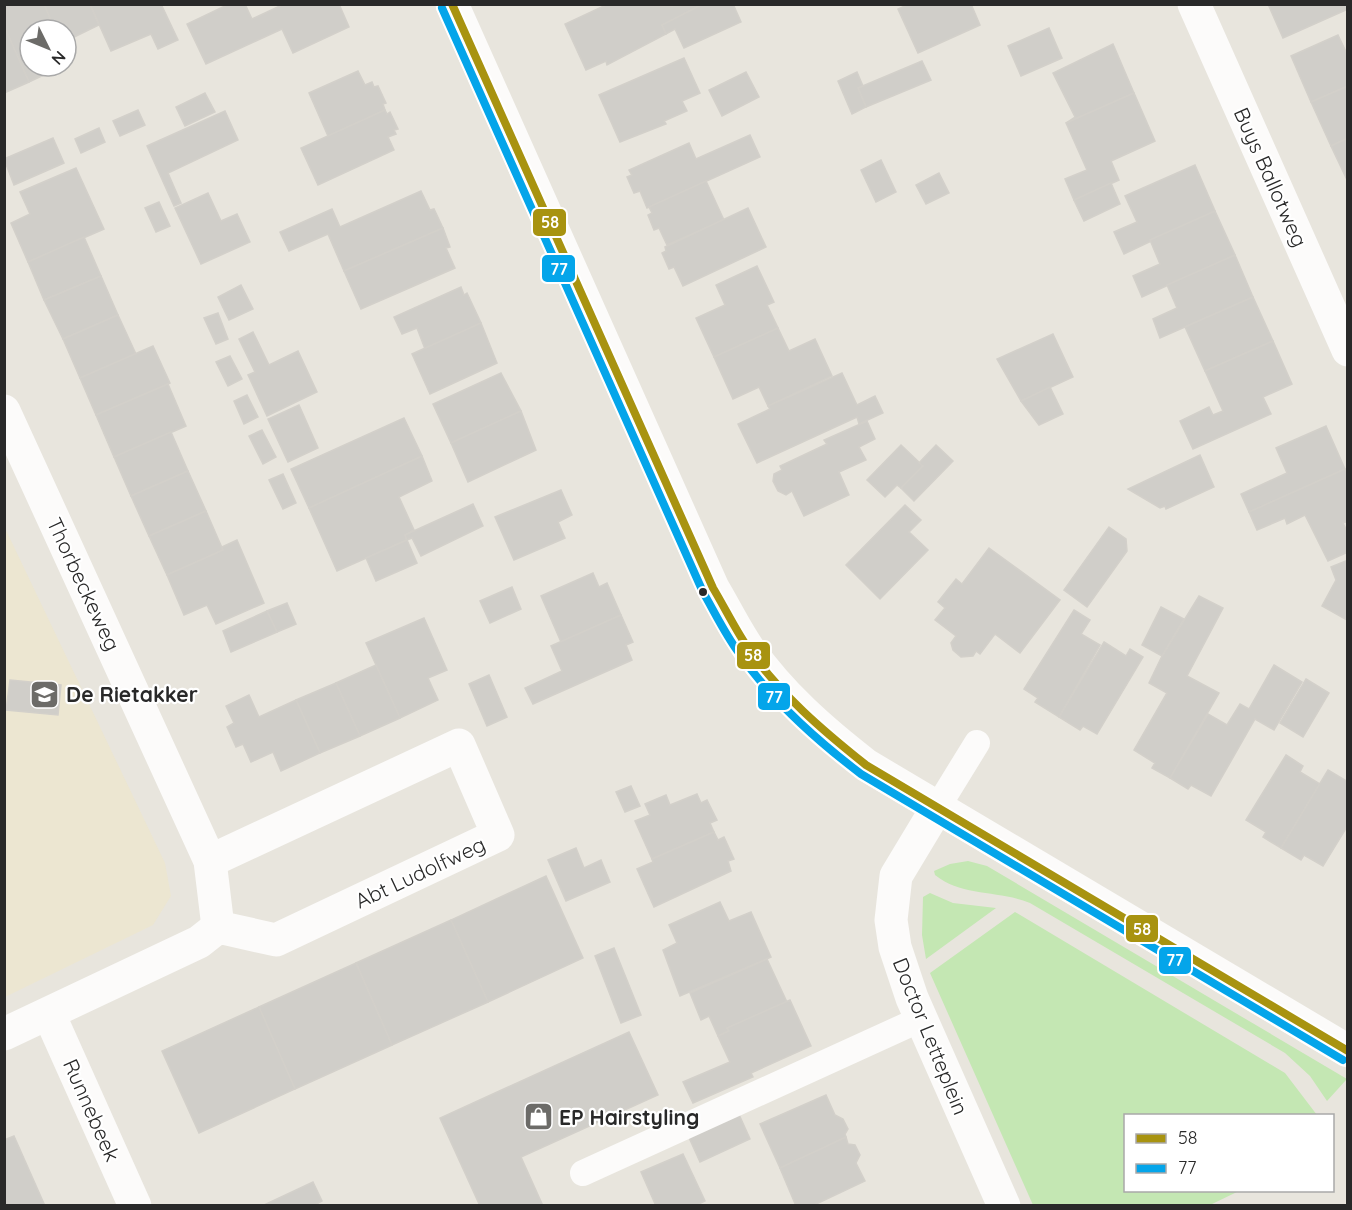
<svg xmlns="http://www.w3.org/2000/svg" width="1352" height="1210" viewBox="0 0 1352 1210" font-family="Quicksand,sans-serif">
<rect width="100%" height="100%" fill="#e8e5dd"/>
<polygon fill="#ece6d1" points="4,526 165,863 171,896 153,925 5,997"/>
<g fill="#c4e7b3">
<path d="M968,861l19,5 360,213 -20,22 -17,-25 -25,-23 -255,-150c-31,-13 -68,-6 -95,-28l-1,-4 16,-7z"/>
<polygon points="930,893 953,903 996,908 926,959 922,935 923,897"/>
<polygon points="1015,912 1285,1073 1317,1115 1126,1116 1126,1190 1239,1191 1210,1205 1033,1205 930,973"/>
</g>
<g fill="#d0cec9" stroke="#d3d0ca" stroke-width="1.5">
<polygon points="4,4 44,4 55,30 30,30 30,66 63,66 29,82 4,26"/>
<polygon points="44,4 90,4 99,25 66,41 66,30 55,30"/>
<polygon points="90,4 161,4 178,40 158,49 151,34 111,51"/>
<polygon points="229,4 245,4 252,19 284,4 339,4 349,27 293,53 282,29 206,64 187,24"/>
<polygon points="608,4 671,6 703,4 662,25 666,34 607,65 606,61 586,70 565,24"/>
<polygon points="703,4 733,4 741,22 684,48 675,29 666,34 662,25"/>
<polygon points="909,4 971,4 980,25 918,53 898,9"/>
<polygon points="1268,4 1347,4 1348,9 1283,38"/>
<polygon points="4,26 29,82 4,93"/>
<polygon points="1049,28 1062,58 1021,76 1008,46"/>
<polygon points="1338,35 1348,56 1348,86 1311,102 1291,56"/>
<polygon points="1113,44 1134,93 1066,123 1075,117 1053,73"/>
<polygon points="684,58 700,93 682,101 687,111 664,121 666,124 620,142 599,95"/>
<polygon points="922,61 931,80 866,107 858,88"/>
<polygon points="358,71 365,85 372,82 374,87 378,86 386,103 383,104 385,110 328,136 309,93"/>
<polygon points="746,72 759,97 722,116 709,90"/>
<polygon points="857,72 863,86 858,88 866,107 852,114 838,81"/>
<polygon points="1348,86 1348,138 1331,146 1311,102"/>
<polygon points="205,93 215,112 185,126 176,107"/>
<polygon points="1134,93 1155,141 1111,161 1119,180 1074,200 1065,179 1087,170 1066,123"/>
<polygon points="138,110 145,125 120,136 113,121"/>
<polygon points="385,110 387,114 390,112 398,129 394,130 396,134 388,137 394,150 318,185 301,148"/>
<polygon points="225,111 238,140 168,173 181,203 174,206 147,146"/>
<polygon points="99,128 105,142 81,153 75,139"/>
<polygon points="750,135 760,157 647,208 640,191 634,193 627,177 632,175 629,170 689,143 696,159"/>
<polygon points="53,138 64,163 14,185 4,159"/>
<polygon points="1348,138 1348,182 1331,146"/>
<polygon points="881,160 896,192 876,202 861,170"/>
<polygon points="1195,165 1215,211 1124,254 1114,232 1137,222 1125,196"/>
<polygon points="76,168 104,229 28,262 11,223 30,214 20,192"/>
<polygon points="939,173 949,193 926,204 916,185"/>
<polygon points="706,181 724,220 667,245 659,228 654,230 648,215 652,213 649,207"/>
<polygon points="1111,183 1120,204 1084,221 1074,200"/>
<polygon points="421,191 430,210 434,209 443,228 344,271 328,234 289,251 280,232 332,209 340,227"/>
<polygon points="208,193 221,221 237,214 250,242 201,264 175,208"/>
<polygon points="159,202 170,226 156,232 145,208"/>
<polygon points="748,208 766,247 683,286 674,267 669,269 662,253 666,251 665,247"/>
<polygon points="1215,211 1235,255 1142,297 1133,276 1160,264 1150,240"/>
<polygon points="443,228 450,247 446,248 455,268 361,309 344,271"/>
<polygon points="84,237 101,276 44,300 28,262"/>
<polygon points="1235,255 1253,297 1160,338 1153,319 1177,308 1167,285"/>
<polygon points="757,266 774,302 767,305 778,328 714,357 696,318 725,305 716,285"/>
<polygon points="101,276 118,315 63,339 44,300"/>
<polygon points="241,285 253,309 229,320 218,297"/>
<polygon points="461,287 464,295 467,293 481,323 425,349 417,328 402,334 394,317"/>
<polygon points="1253,297 1273,341 1205,371 1185,327"/>
<polygon points="218,313 228,339 216,344 204,318"/>
<polygon points="118,315 136,354 80,378 63,339"/>
<polygon points="481,323 497,363 430,394 412,354"/>
<polygon points="778,328 789,351 815,339 832,376 768,406 759,387 733,399 714,357"/>
<polygon points="253,332 269,365 298,351 317,392 267,416 248,375 255,372 239,339"/>
<polygon points="1053,334 1073,377 1021,401 997,359"/>
<polygon points="1273,341 1292,384 1263,397 1271,414 1193,449 1180,421 1209,407 1213,415 1223,411 1205,371"/>
<polygon points="153,346 170,383 96,415 80,378"/>
<polygon points="230,356 242,379 228,386 216,362"/>
<polygon points="501,373 521,411 451,443 433,404"/>
<polygon points="842,373 857,405 875,396 883,413 859,424 857,417 757,463 738,424 770,409 768,406"/>
<polygon points="168,384 186,426 114,457 96,415"/>
<polygon points="1050,387 1063,414 1039,425 1021,401"/>
<polygon points="247,395 258,417 244,424 234,401"/>
<polygon points="299,405 318,448 288,462 268,419"/>
<polygon points="521,411 536,450 468,482 451,443"/>
<polygon points="404,418 422,456 309,508 291,469"/>
<polygon points="867,421 875,439 859,447 866,460 839,472 849,495 804,516 792,491 786,495 778,491 773,481 774,474 782,470 780,466 827,444 824,440"/>
<polygon points="1326,426 1345,469 1249,512 1241,494 1287,473 1276,448"/>
<polygon points="262,430 276,457 263,464 249,436"/>
<polygon points="171,432 188,471 131,496 114,457"/>
<polygon points="901,445 923,466 901,488 897,485 885,497 867,480"/>
<polygon points="936,445 953,461 914,501 901,488 923,466 919,463"/>
<polygon points="1200,455 1214,487 1166,509 1165,506 1160,508 1128,489"/>
<polygon points="422,456 432,481 399,497 414,530 405,535 407,540 337,571 309,508"/>
<polygon points="1345,469 1348,476 1348,521 1343,523 1348,533 1348,552 1328,561 1305,515 1287,524 1285,518 1257,530 1249,512"/>
<polygon points="188,471 206,511 149,536 131,496"/>
<polygon points="283,474 296,503 283,509 269,480"/>
<polygon points="561,490 572,515 558,522 565,538 514,560 495,517"/>
<polygon points="473,504 483,526 421,556 412,538 407,540 405,535"/>
<polygon points="905,505 921,520 909,532 928,550 880,599 846,565"/>
<polygon points="206,511 223,550 167,575 149,536"/>
<polygon points="1109,527 1126,539 1127,551 1087,607 1064,590"/>
<polygon points="237,540 264,603 216,624 207,605 184,615 167,575 223,550 222,547"/>
<polygon points="407,540 417,563 376,581 366,558"/>
<polygon points="989,548 1060,600 1020,653 995,634 980,654 976,651 973,656 961,657 953,650 951,643 956,636 935,620 945,608 938,602 956,579 962,584"/>
<polygon points="1348,560 1348,620 1347,620 1322,606 1336,580 1331,567"/>
<polygon points="593,573 599,587 607,583 621,615 561,642 541,596"/>
<polygon points="512,587 521,609 490,623 480,601"/>
<polygon points="1199,596 1223,608 1187,676 1219,693 1170,778 1152,768 1155,763 1134,750 1167,693 1149,683 1162,656"/>
<polygon points="287,603 296,624 277,632 267,611"/>
<polygon points="1161,607 1184,619 1162,656 1142,645"/>
<polygon points="1074,610 1090,620 1081,634 1100,645 1059,717 1035,702 1038,698 1024,689"/>
<polygon points="267,611 277,632 231,652 223,631"/>
<polygon points="621,615 633,642 626,645 632,660 533,704 525,688 562,671 551,646"/>
<polygon points="424,618 447,670 428,678 438,700 400,718 366,643"/>
<polygon points="1104,642 1126,656 1130,649 1143,657 1097,734 1083,726 1080,730 1059,717"/>
<polygon points="376,665 400,718 360,736 336,683"/>
<polygon points="1274,665 1302,682 1274,730 1255,719 1211,796 1191,785 1188,789 1170,778 1208,714 1227,725 1240,704 1249,709"/>
<polygon points="489,675 507,717 487,726 469,684"/>
<polygon points="1306,679 1329,693 1303,737 1280,723"/>
<polygon points="10,680 61,685 58,715 6,710"/>
<polygon points="336,683 360,736 320,753 296,700"/>
<polygon points="249,695 259,717 296,700 320,753 281,771 273,752 251,762 243,744 236,747 227,727 234,723 226,706"/>
<polygon points="1286,755 1303,766 1300,772 1320,784 1281,848 1263,837 1266,832 1246,820"/>
<polygon points="1328,770 1348,782 1348,825 1323,866 1304,855 1301,860 1281,848"/>
<polygon points="631,786 640,806 625,812 616,792"/>
<polygon points="697,794 701,803 707,800 717,820 710,823 714,832 652,859 635,821 650,815 645,804 666,795 670,805"/>
<polygon points="714,832 718,840 724,837 734,859 728,861 731,871 654,907 637,869 653,862 652,859"/>
<polygon points="576,848 584,868 601,860 610,882 566,901 548,860"/>
<polygon points="546,876 583,958 488,1002 451,920"/>
<polygon points="720,902 729,921 751,912 771,957 680,996 663,950 677,943 669,925"/>
<polygon points="451,920 488,1002 392,1045 356,963"/>
<polygon points="614,948 641,1015 621,1023 595,956"/>
<polygon points="767,959 787,1002 727,1028 729,1031 718,1036 709,1016 701,1020 690,993"/>
<polygon points="356,963 392,1045 295,1089 259,1007"/>
<polygon points="790,1000 811,1046 751,1073 753,1077 693,1103 683,1082 730,1062 718,1036 729,1031 727,1028"/>
<polygon points="259,1007 295,1089 199,1133 162,1051"/>
<polygon points="629,1032 658,1095 521,1157 543,1206 480,1206 440,1118"/>
<polygon points="826,1095 835,1115 843,1119 848,1129 845,1134 846,1137 780,1168 760,1124"/>
<polygon points="737,1110 750,1139 700,1162 687,1133"/>
<polygon points="14,1136 45,1206 4,1206 4,1140"/>
<polygon points="846,1137 848,1144 855,1145 860,1155 856,1163 865,1181 812,1206 796,1206 780,1168"/>
<polygon points="683,1154 705,1201 695,1206 656,1206 641,1172"/>
<polygon points="313,1182 322,1201 313,1206 262,1206"/>
</g>
<g fill="none" stroke-linecap="round" stroke-linejoin="round">
<g stroke="#fcfbfa" stroke-width="26">
<polyline points="937,808 977,743"/>
<polyline points="583,1173 921,1019"/>
</g>
<g stroke="#fcfbfa" stroke-width="33">
<path d="M452,4l261,584c12,20 22,41 35,60 33,47 73,82 118,117l482,286"/>
<polyline points="1194,4 1348,350"/>
<polyline points="4,411 210,861 218,927"/>
<polyline points="937,808 896,876 891,920 895,947 912,998 1004,1206"/>
<polyline points="49,1014 135,1206"/>
<polyline points="4,1034 199,942 218,927 276,940 498,835 459,745 210,861"/>
</g>
<defs>
<path id="bus-1" d="M452,4l261,584c12,20 22,41 35,60 32,46 74,82 118,117l482,286"/>
<path id="bus-2" d="M442,8l261,584c12,21 22,42 36,61 32,47 76,86 122,121l482,286"/>
</defs>
<use href="#bus-1" stroke="#fff" stroke-width="12"/>
<use href="#bus-2" stroke="#fff" stroke-width="12"/>
<use href="#bus-1" stroke="#a89310" stroke-width="8"/>
<use href="#bus-2" stroke="#04a5ea" stroke-width="8"/>
</g>
<defs>
<symbol id="school-square" viewBox="-11 -11 22 22"><rect x="-9" y="-9" width="18" height="18" rx="4" fill="#6c6b68" stroke="#fff"/><path d="M0-5L7-2L0 1L-7-2ZM-4 1L0 2.5L4 1V4Q0 6-4 4Z" fill="#fff"/></symbol>
<symbol id="shop-square" viewBox="-11 -11 22 22"><rect x="-9" y="-9" width="18" height="18" rx="4" fill="#6c6b68" stroke="#fff"/><path d="M-5-2.5h2.3a2.7 3.5 0 0 1 5.4 0H5L5.5 6h-11ZM-1.5-2.5h3a1.5 2.3 0 0 0-3 0Z" fill="#fff"/></symbol>
</defs>
<g fill-rule="evenodd">
<use href="#school-square" x="28" y="678" width="33" height="33"/>
<use href="#shop-square" x="522" y="1100" width="33" height="33"/>
</g>
<circle fill="#292929" stroke="#fff" stroke-width="2" cx="703" cy="592" r="5"/>
<g text-anchor="middle" dominant-baseline="central" stroke-width="4.5" stroke-linejoin="round" paint-order="stroke">
<g font-size="21" fill="#292929" stroke="#fff">
<text transform="translate(1271 177) rotate(66)">Buys Ballotweg</text>
<text transform="translate(84 584) rotate(65)">Thorbeckeweg</text>
<text transform="translate(420 872) rotate(-25)">Abt Ludolfweg</text>
<text transform="translate(931 1036) rotate(68)">Doctor Letteplein</text>
<text transform="translate(92 1110) rotate(66)">Runnebeek</text>
</g>
<g font-size="21" font-weight="bold" fill="#292929" stroke="#fff" text-anchor="start">
<text x="66" y="694">De Rietakker</text>
<text x="559" y="1117">EP Hairstyling</text>
</g>
</g>
<g stroke="#fff" stroke-width="2">
<rect x="532" y="208" width="35" height="29" rx="6" fill="#a89310"/>
<rect x="541" y="254" width="35" height="29" rx="6" fill="#04a5ea"/>
<rect x="736" y="641" width="35" height="29" rx="6" fill="#a89310"/>
<rect x="757" y="682" width="34" height="29" rx="6" fill="#04a5ea"/>
<rect x="1125" y="914" width="34" height="29" rx="6" fill="#a89310"/>
<rect x="1158" y="946" width="34" height="29" rx="6" fill="#04a5ea"/>
</g>
<g font-size="16" text-anchor="middle" font-weight="bold" fill="#fff">
<text x="550" y="228">58</text>
<text x="559" y="275">77</text>
<text x="753" y="661">58</text>
<text x="774" y="703">77</text>
<text x="1142" y="935">58</text>
<text x="1175" y="966">77</text>
</g>
<rect width="1352" height="1210" fill="none" stroke="#292929" stroke-width="12"/>
<rect x="1124" y="1114" width="210" height="78" fill="#ffffff" stroke="#a9a9a9" stroke-width="1.5"/>
<rect x="1136" y="1134" width="30" height="9" fill="#a89310" stroke="#a9a9a9" stroke-width="1.5"/>
<text x="1178" y="1144" font-size="18" fill="#292929">58</text>
<rect x="1136" y="1164" width="30" height="9" fill="#04a5ea" stroke="#a9a9a9" stroke-width="1.5"/>
<text x="1178" y="1174" font-size="18" fill="#292929">77</text>
<g transform="translate(48 48) rotate(133)"><circle r="28" fill="#ffffff" stroke="#a9a9a9" stroke-width="1.5"/>
<path d="M0-4.5L10 22L0 15L-10 22Z" fill="#6c6b68"/>
<text y="-9" font-size="16" font-weight="bold" text-anchor="middle" fill="#292929">N</text>
</g>
</svg>
